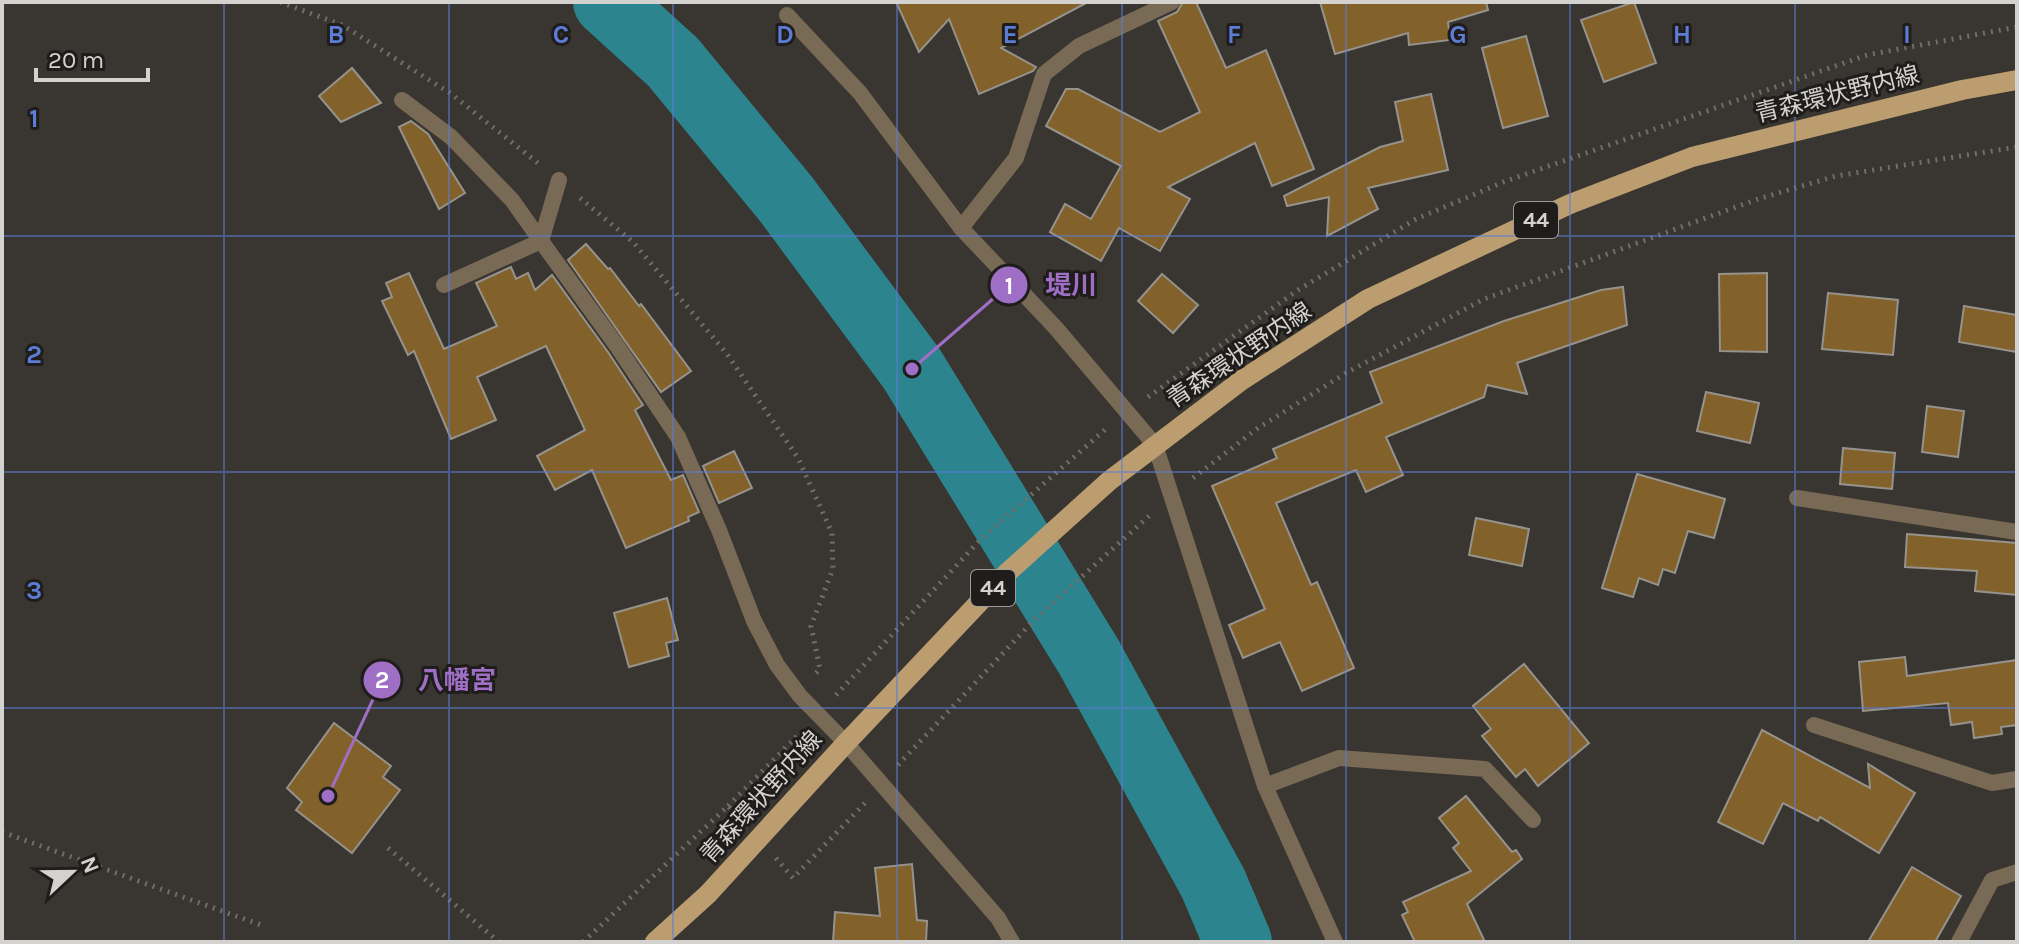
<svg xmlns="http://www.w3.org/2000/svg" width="2019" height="944" viewBox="0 0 2019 944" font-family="Karla,'Noto Sans JP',sans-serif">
<rect width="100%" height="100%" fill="#393530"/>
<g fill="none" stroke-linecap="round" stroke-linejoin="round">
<polyline stroke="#2c848e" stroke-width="68" points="607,2 673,62 786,199 912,369 1089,657 1213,883 1238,942"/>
</g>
<g fill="#82612b" stroke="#96928c" stroke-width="2">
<polygon points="896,2 1088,2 1001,48 1036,67 1033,71 979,94 949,19 919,52"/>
<polygon points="1183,2 1196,2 1226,68 1266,50 1314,169 1272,186 1255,143 1168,187 1190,199 1160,251 1119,228 1101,261 1050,232 1065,204 1091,219 1121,166 1046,126 1066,89 1078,89 1160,132 1200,112 1158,21 1177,12"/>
<polygon points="1320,2 1486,2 1488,10 1448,22 1450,40 1409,45 1408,33 1335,54"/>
<polygon points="1634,2 1656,63 1604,82 1581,20"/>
<polygon points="1526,36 1548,116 1503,128 1482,48"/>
<polygon points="352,68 381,103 341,122 319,96"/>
<polygon points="1431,94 1448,170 1368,188 1378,209 1327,236 1329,197 1287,206 1284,196 1380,147 1403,141 1395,102"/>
<polygon points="411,121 428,134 465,193 439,209 399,127"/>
<polygon points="586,244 608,269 610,268 639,306 641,304 691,371 661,392 568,260"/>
<polygon points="511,267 516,279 528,273 535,290 552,275 608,352 643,405 635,410 671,480 683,475 699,512 688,517 689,521 626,548 592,470 555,490 537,456 585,430 546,346 477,377 496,420 451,439 414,351 408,355 382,301 392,297 386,283 409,273 444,349 497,326 476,283"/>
<polygon points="1767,273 1767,352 1720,351 1719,274"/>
<polygon points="1162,274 1198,305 1173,333 1138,301"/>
<polygon points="1623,287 1627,325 1517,363 1527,394 1487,385 1484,397 1386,437 1403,475 1366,492 1356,470 1276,503 1311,585 1317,582 1354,668 1302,691 1280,642 1243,658 1229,625 1265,609 1212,486 1277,458 1273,449 1382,403 1370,372 1504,321 1601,290"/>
<polygon points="1828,293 1898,300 1893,355 1822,349"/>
<polygon points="1964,306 2017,315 2017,352 1959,342"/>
<polygon points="1706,392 1759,403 1750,443 1697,431"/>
<polygon points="1927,406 1964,411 1958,457 1922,452"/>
<polygon points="1843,448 1895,453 1892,489 1840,484"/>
<polygon points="734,451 752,488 719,503 703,466"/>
<polygon points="1637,474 1725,499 1714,538 1688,531 1675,573 1663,569 1658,585 1639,578 1633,597 1602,588"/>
<polygon points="1476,518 1529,529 1522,566 1469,555"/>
<polygon points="1907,534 2017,543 2017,595 1975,591 1977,571 1905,567"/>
<polygon points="667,598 678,640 666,643 669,656 629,667 614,613"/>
<polygon points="1905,657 1907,676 2017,660 2017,725 2001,727 2002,734 1974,738 1972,722 1951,725 1948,703 1863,711 1859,662"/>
<polygon points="1524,664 1589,743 1538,786 1525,769 1516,777 1482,736 1491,729 1473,706"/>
<polygon points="334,723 391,766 383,777 400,790 352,853 296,810 302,802 287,788"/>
<polygon points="1762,730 1870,788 1868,764 1915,793 1879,853 1820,817 1818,821 1783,803 1763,844 1718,822"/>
<polygon points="1466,796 1512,852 1516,850 1522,859 1467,904 1485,942 1415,942 1402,915 1408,912 1403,902 1471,871 1453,848 1459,843 1439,818"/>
<polygon points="912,864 917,920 927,921 926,942 833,942 835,912 880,916 875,868"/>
<polygon points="1912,867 1961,896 1935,942 1868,942"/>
</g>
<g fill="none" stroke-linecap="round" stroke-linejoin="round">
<g stroke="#716e69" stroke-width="5" stroke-dasharray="2 6" stroke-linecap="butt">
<polyline points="280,2 342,25 450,93 539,164"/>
<polyline points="580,198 633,242 727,354 798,458 832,533 833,569 811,626 820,669 816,673"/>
<polyline points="1148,397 1298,290 1416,219 1506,181 1867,55 2017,27"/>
<polyline points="1193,478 1258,428 1346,373 1484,299 1758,199 1836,176 2017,147"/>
<polyline points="836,695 981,539 1108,427"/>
<polyline points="898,765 1036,618 1149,516"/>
<polyline points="728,806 799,734"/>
<polyline points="2,832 261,925"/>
<polyline points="388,848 499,942"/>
<polyline points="776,858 793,878 865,803"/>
<polyline points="583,942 728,806 739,818"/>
</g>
<g stroke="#796a55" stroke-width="16">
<polyline points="402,100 451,137 512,200 541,241 444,285"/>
<polyline points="961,228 1016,158 1044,74 1079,46 1172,2"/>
<polyline points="1797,498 2017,532"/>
<polyline points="1814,725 1992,783 2017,779"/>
<polyline points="1265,786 1339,758 1485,769 1533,820"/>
<polyline points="1959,942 1992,880 2017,872"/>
</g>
<g stroke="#796a55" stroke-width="16">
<polyline points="787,15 860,93 961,228 1055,327 1155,445 1265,786 1335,942"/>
<polyline points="559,180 541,241 617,346 678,437 719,530 754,621 777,665 800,696 846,743 998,918 1012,942"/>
</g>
<polyline stroke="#bb9d70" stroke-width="20" points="655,942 708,894 846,743 1007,573 1109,481 1242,380 1368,299 1570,204 1692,157 1962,90 2017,80"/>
</g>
<path fill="none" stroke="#5d7cd5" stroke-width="2" stroke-opacity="0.55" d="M224,2v940M449,2v940M673,2v940M897,2v940M1122,2v940M1346,2v940M1570,2v940M1795,2v940M2,236h2015M2,472h2015M2,708h2015"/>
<g text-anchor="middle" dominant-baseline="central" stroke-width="6" stroke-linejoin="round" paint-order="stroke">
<g fill="#1f1d1b" stroke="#9e9c99" stroke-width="2">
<rect x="1514" y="202" width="44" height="36" rx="6"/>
<rect x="971" y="570" width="44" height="36" rx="6"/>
</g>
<g font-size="22" font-weight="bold" fill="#d4d2cf">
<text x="1536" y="220">44</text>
<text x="993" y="588">44</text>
</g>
<g font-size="24" fill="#d4d2cf" stroke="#1f1d1b">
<text transform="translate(1837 94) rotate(-14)">青森環状野内線</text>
<text transform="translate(1239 355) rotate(-34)">青森環状野内線</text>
<text transform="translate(761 797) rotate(-48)">青森環状野内線</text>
</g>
</g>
<g font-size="26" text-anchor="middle" font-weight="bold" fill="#5d7cd5" stroke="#1f1d1b" stroke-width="6" stroke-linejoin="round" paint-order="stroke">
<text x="336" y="43">B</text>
<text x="561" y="43">C</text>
<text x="785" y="43">D</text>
<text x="1010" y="43">E</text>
<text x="1234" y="43">F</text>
<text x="1458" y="43">G</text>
<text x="1682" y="43">H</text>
<text x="1907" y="43">I</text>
<text x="34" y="127">1</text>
<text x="34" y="363">2</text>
<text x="34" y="599">3</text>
</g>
<path fill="none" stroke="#9f6ec5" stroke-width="3" d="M912 369L1009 285M328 796L382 680"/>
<g fill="#9f6ec5" stroke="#1f1d1b" stroke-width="3">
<circle cx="912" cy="369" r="8"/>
<circle cx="328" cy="796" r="8"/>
<circle cx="1009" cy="285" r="20"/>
<circle cx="382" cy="680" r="20"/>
</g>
<g font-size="24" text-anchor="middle" font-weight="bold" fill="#fff">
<text x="1009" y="294">1</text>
<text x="382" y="688">2</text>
</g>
<g font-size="26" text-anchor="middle" font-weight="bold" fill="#9f6ec5" stroke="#1f1d1b" stroke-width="6" stroke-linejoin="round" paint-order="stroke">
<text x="1071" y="294">堤川</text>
<text x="457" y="689">八幡宮</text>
</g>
<rect width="2019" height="944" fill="none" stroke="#d4d2cf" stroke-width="8"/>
<g transform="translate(72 872) rotate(68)" stroke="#1f1d1b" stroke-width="6" paint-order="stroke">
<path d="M0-6L14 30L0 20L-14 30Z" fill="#d4d2cf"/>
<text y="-12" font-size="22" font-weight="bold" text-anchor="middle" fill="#d4d2cf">N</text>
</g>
<path d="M36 68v12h112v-12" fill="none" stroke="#d4d2cf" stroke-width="4"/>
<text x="48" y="68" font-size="24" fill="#d4d2cf" stroke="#1f1d1b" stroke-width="6" paint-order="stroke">20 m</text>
</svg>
